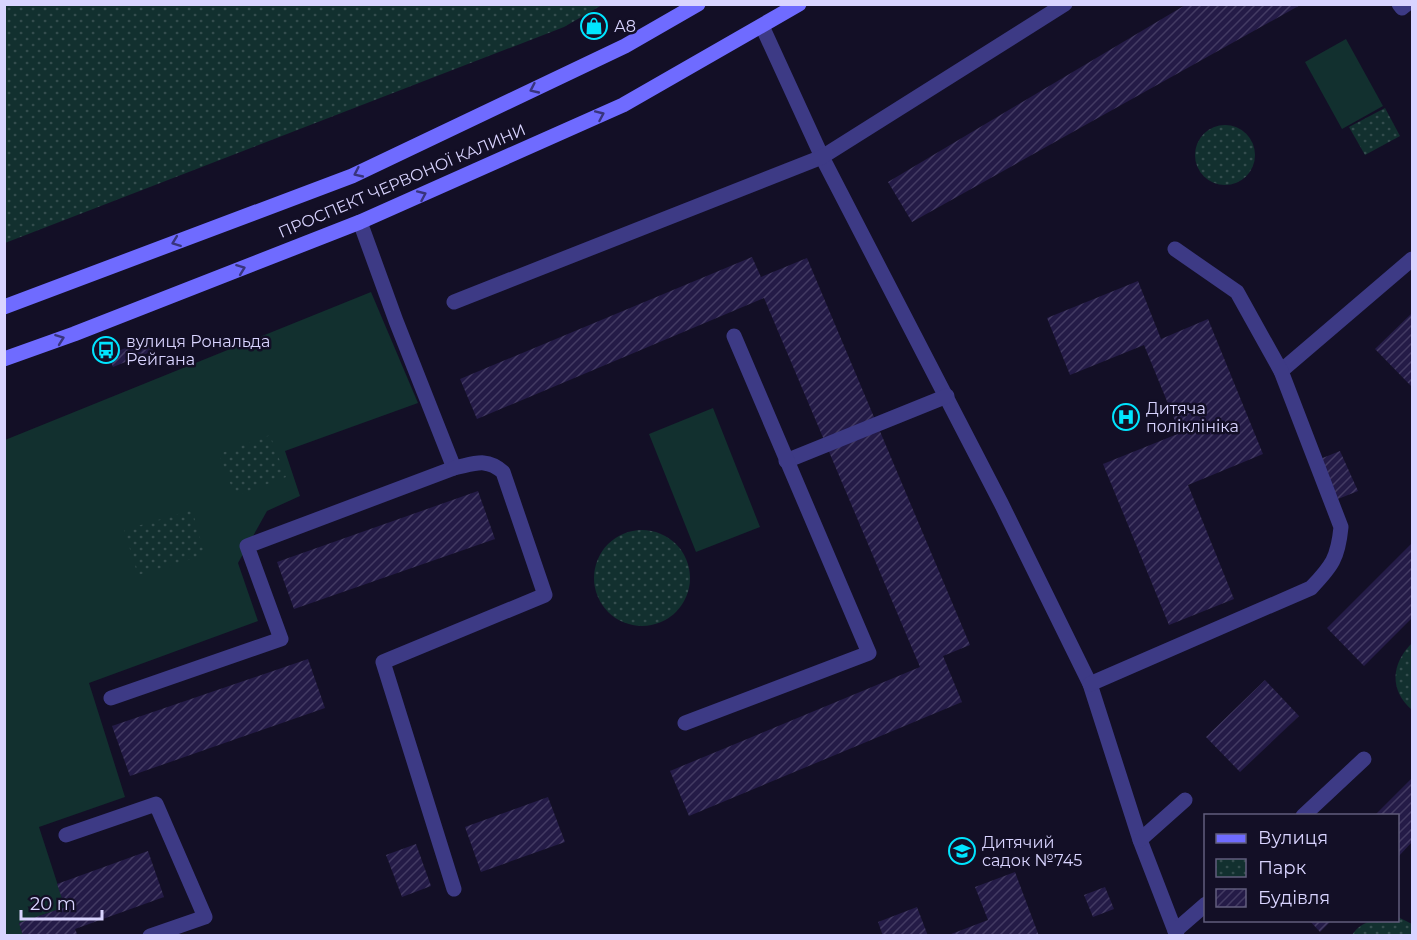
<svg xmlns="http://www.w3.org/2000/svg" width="1417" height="940" viewBox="0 0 1417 940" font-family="Montserrat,sans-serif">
<defs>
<pattern id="park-dots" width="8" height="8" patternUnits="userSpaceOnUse" patternTransform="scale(1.5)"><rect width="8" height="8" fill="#12302f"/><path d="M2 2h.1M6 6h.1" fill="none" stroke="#344d4e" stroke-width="1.8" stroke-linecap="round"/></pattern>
<pattern id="building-hatch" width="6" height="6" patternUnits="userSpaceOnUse" patternTransform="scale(1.5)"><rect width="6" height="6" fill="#241b47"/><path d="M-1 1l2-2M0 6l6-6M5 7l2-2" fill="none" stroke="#433b63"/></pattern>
</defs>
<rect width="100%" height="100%" fill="#130f26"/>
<g fill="#12302f">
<polygon points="1346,39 1383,106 1342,129 1305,62"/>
<polygon points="371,292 418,403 285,451 300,496 267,511 238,563 258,621 89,683 125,797 39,827 65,907 19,923 23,935 5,936 5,440"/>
<polygon points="713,408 760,527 696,552 649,434"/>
</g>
<g fill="url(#park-dots)">
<polygon points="5,4 602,4 602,5 564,27 5,243"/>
<polygon points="1385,108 1400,136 1365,155 1349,127"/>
<circle cx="1225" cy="155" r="30"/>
<polygon points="270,435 286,477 235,496 219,454"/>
<polygon points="192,510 205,555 138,575 124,530"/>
<circle cx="642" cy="578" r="48"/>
<path d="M1412,643v67c-23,-20 -21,-46 0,-67z"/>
<path d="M1398,917l14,7v11h-60c11,-17 27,-15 46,-15z"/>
</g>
<g fill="url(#building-hatch)">
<polygon points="1187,4 1302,4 912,222 888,182"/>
<polygon points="752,257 761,277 807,258 970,645 943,656 962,702 689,816 670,771 920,667 764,298 477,419 460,379"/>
<polygon points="1138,281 1161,339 1208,319 1263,454 1188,485 1234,599 1169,625 1103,464 1180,433 1144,345 1070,375 1047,318"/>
<polygon points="1412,313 1412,387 1375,349"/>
<polygon points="148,339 153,351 113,367 108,355"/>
<polygon points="1340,451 1358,491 1338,499 1320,459"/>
<polygon points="478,491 495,539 294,609 277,562"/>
<polygon points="1412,543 1412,618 1364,666 1327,628"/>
<polygon points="308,659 325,708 130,776 112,726"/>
<polygon points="1265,680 1299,716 1240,772 1206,737"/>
<polygon points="1412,778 1412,842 1398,857 1398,816 1374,816"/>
<polygon points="548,797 565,842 481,872 465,827"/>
<polygon points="416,844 431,886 402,897 386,855"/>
<polygon points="148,851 164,897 75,929 78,936 23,936 19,923 65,907 57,884"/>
<polygon points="1015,872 1039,936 946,936 988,920 975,887"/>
<polygon points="1105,887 1114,909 1093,917 1084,895"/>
<polygon points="917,907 928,936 883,936 878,922"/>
<polygon points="1309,920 1332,920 1320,932"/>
</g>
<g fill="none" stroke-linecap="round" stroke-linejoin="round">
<g stroke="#3d3a85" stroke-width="15">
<polyline points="1399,4 1402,8 1407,4"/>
<polyline points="762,26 822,157 1001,503 1090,684 1140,840 1177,936"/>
<polyline points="454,302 822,157 1065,4"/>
<polyline points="1281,371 1412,259"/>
<polyline points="786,461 947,396"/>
<path d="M1090,684l221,-96c21,-22 27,-30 30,-61l-60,-156 -44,-79 -62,-43"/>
<polyline points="111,698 281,639 247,546 454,468 396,321 360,222"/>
<polyline points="685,723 869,653 734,336"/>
<polyline points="1303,816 1364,759"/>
<polyline points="66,835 156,804 205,917 150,936"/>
<polyline points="1140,840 1185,800"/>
<path d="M454,889l-71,-227 162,-67 -42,-123c-17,-15 -29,-8 -49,-4"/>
<polyline points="1175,931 1206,904"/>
</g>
<g stroke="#6f6bff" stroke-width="15">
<polyline points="4,307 352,176 625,46 698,4"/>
<polyline points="4,359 74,334 360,222 623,105 799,4"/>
</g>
</g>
<defs><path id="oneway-chevron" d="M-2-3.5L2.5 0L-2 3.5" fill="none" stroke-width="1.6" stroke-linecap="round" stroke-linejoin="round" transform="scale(1.5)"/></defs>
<g stroke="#38347d">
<use href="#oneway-chevron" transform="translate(534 89) rotate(155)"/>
<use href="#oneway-chevron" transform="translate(600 115) rotate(-24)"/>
<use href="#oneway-chevron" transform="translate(358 173) rotate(155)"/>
<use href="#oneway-chevron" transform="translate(422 195) rotate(-24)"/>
<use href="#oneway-chevron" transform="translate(176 242) rotate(159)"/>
<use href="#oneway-chevron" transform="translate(241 269) rotate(-21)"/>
<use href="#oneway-chevron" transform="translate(60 339) rotate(-20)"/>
</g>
<defs>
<symbol id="shop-ring" viewBox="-11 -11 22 22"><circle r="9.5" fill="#130f26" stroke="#00e5ff" stroke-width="1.5"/><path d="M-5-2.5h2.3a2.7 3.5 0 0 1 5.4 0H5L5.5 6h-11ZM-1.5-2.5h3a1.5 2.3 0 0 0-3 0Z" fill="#00e5ff"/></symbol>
<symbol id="bus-ring" viewBox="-11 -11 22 22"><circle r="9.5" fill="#130f26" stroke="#00e5ff" stroke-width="1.5"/><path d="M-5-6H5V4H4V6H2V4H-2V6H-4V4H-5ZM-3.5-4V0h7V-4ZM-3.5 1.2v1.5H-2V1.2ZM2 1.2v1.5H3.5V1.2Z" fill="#00e5ff"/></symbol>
<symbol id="hospital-ring" viewBox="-11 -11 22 22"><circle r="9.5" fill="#130f26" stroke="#00e5ff" stroke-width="1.5"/><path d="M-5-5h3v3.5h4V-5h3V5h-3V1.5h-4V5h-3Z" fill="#00e5ff"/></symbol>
<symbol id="school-ring" viewBox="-11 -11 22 22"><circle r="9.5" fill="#130f26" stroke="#00e5ff" stroke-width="1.5"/><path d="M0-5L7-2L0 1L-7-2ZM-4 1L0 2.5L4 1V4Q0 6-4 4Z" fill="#00e5ff"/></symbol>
</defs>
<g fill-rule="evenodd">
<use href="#shop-ring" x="579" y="11" width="30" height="30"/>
<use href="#bus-ring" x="91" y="335" width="30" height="30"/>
<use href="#hospital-ring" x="1111" y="402" width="30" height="30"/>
<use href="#school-ring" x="947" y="836" width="30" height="30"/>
</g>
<g text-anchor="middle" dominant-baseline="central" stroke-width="5" stroke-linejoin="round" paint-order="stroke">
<g font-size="16" fill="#d9d4ff" stroke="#130f26" text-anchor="start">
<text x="614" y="26">А8</text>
<text x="126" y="341">вулиця Рональда<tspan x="126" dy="18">Рейгана</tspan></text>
<text x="1146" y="408">Дитяча<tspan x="1146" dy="18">поліклініка</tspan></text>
<text x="982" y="842">Дитячий<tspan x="982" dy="18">садок №745</tspan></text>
</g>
<g font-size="16" fill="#d9d4ff" stroke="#130f26">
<text transform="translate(402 181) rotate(-23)">ПРОСПЕКТ ЧЕРВОНОЇ КАЛИНИ</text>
</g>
</g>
<rect width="1417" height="940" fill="none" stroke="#d9d4ff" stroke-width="12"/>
<rect x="1204" y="814" width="195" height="108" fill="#130f26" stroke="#625e7d" stroke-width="1.5"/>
<rect x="1216" y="834" width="30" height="9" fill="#6f6bff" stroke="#625e7d" stroke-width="1.5"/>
<text x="1258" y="844" font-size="18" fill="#d9d4ff">Вулиця</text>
<rect x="1216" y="859" width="30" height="18" fill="url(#park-dots)" stroke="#625e7d" stroke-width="1.5"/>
<text x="1258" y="874" font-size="18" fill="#d9d4ff">Парк</text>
<rect x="1216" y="889" width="30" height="18" fill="url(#building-hatch)" stroke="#625e7d" stroke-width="1.5"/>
<text x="1258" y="904" font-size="18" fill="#d9d4ff">Будівля</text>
<path d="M21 910v9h81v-9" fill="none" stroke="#d9d4ff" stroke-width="3"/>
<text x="30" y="910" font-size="18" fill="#d9d4ff" stroke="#130f26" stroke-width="4.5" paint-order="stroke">20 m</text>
</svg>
